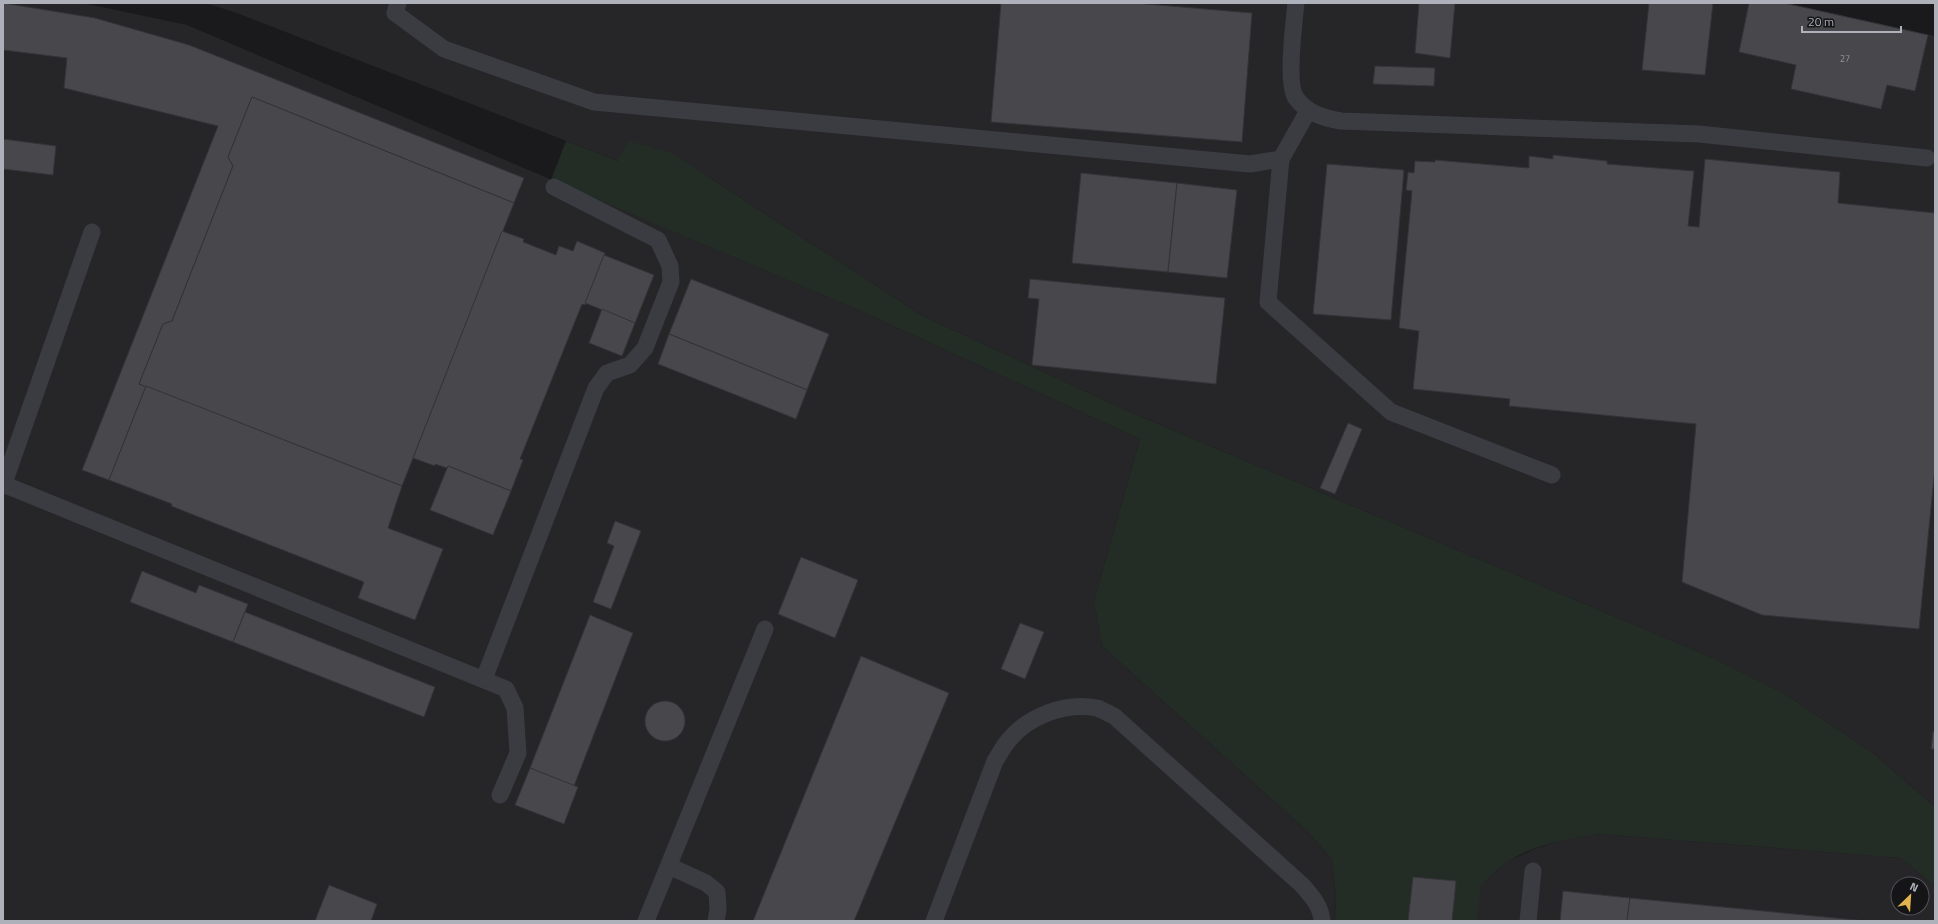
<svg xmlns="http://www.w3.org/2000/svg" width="1938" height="924" viewBox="0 0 1938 924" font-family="'Titillium Web',sans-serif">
<rect width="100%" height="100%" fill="#1a1a1c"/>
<g fill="#262629" fill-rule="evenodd">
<polygon points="3,3 83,3 187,25 856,309 1140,439 1094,601 1102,646 1307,831 1332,859 1336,896 1335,921 3,921"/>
<polygon points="205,3 1787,3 1935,36 1935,807 1873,753 1785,694 1713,658 1130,412 923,316 707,176 618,161 234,12"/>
<path d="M1600,834l301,24 34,28v35h-458l3,-36 26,-23 31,-14 29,-9zM1898,884h24v24h-24z"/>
</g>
<path fill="#242c26" d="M566,141l52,20 10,-20 42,11 253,164 207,96 583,246 72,36 88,59 62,54v79l-34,-28 -301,-24c-31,5 -67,10 -94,29 -9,6 -17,15 -25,22l-4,36h-142l1,-25 -4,-37 -25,-28 -205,-185 -8,-45 46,-162 -284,-130 -305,-129z"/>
<g fill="#47474c" stroke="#343438">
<polygon points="3,3 95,18 189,45 524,178 514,203 252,97 228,157 233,166 172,321 163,324 139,384 146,386 109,480 82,470 218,126 64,88 67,58 3,50"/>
<polygon points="1001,3 1135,3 1252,13 1242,142 991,122"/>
<polygon points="1419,3 1455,3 1450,58 1415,53"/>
<polygon points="1649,3 1713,3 1705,75 1642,70"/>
<polygon points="1749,3 1784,3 1928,35 1915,91 1887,85 1881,109 1791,89 1796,65 1739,52"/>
<polygon points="1375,66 1435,68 1434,86 1373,84"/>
<polygon points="252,97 514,203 402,486 139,384 163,324 172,321 233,166 228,157"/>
<polygon points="3,139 56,146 53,175 3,169"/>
<polygon points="1553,155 1607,161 1607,164 1694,171 1688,226 1699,227 1705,159 1840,172 1838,203 1935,213 1935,467 1919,629 1762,615 1682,582 1696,424 1509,406 1510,399 1413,389 1419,331 1399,328 1412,191 1406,190 1408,172 1414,173 1415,161 1435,162 1435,160 1529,168 1529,156 1553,159"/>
<polygon points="1327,164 1404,170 1391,320 1313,314"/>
<polygon points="1081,173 1177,183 1168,272 1072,263"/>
<polygon points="1177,183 1237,190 1227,278 1168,272"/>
<polygon points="502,231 524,239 523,242 556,255 559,246 573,251 577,241 605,253 585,305 582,304 520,459 523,460 511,491 448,466 447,468 435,464 435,466 413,458"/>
<polygon points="604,255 654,275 635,323 585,303"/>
<polygon points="691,279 829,334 807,390 669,334"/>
<polygon points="1030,279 1225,298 1216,384 1032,365 1039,299 1028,298"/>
<polygon points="602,309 635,323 622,356 589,343"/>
<polygon points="669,334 807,390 796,419 658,364"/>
<polygon points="146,386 402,486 388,528 443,549 415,620 358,598 364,582 171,506 172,504 109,480"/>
<polygon points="1348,423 1362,429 1335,494 1320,488"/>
<polygon points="448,466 511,491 493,535 430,510"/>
<polygon points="615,521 641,531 611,609 593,602 614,546 607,543"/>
<polygon points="801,557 858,580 835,638 778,614"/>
<polygon points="142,571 196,593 199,585 248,604 233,642 130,602"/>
<polygon points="245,612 435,687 424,717 233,642"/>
<polygon points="590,615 633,633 574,786 530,768"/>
<polygon points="1020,623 1044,632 1025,679 1001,669"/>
<polygon points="861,656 949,693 854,921 753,921"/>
<circle cx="665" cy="721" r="20"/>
<polygon points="1933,732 1935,732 1935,749 1931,749"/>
<polygon points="530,768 578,787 564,824 515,805"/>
<polygon points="1413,877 1456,881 1452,921 1408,921"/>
<polygon points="329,885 377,904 371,921 315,921"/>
<polygon points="1563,891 1630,898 1627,921 1560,921"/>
<polygon points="1630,898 1866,921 1627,921"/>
</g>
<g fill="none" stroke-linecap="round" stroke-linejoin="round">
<g stroke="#3b3c41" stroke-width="17">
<polyline points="398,3 395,13 444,49 594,102 1250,164 1281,159 1308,111"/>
<path d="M1296,3c-2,19 -10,81 0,95 11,15 27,20 45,23l358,13 228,24"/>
<polyline points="1281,159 1268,302 1391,412 1552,475"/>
<polyline points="3,484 506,689 515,708 518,753 500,795"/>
<polyline points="3,486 92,232"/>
<polyline points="484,679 596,388 607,373 630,365 645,348 671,282 670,266 658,240 554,187"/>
<polyline points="669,866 706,883 717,892 718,909 716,921"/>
<polyline points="646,921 765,629"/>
<path d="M934,921l61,-160c4,-6 8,-14 13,-20 20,-25 57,-39 89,-33 5,2 11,5 17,8l188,169c9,10 19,21 20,36"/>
<polyline points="1528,921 1533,871"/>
</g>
</g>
<g text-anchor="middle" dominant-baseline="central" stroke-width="4" stroke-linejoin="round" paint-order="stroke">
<g font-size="9" fill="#94969e">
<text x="1845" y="58">27</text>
</g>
</g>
<rect width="1938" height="924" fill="none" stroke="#aeb1ba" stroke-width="8"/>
<g transform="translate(1910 896) rotate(25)"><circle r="19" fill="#151517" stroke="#525358"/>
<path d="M0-3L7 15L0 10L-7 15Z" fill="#e1b44d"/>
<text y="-6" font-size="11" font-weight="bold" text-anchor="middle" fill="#aeb1ba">N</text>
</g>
<path d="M1802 26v6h99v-6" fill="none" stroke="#aeb1ba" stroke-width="2"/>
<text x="1808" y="26" font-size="12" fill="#aeb1ba" stroke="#151517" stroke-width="3" paint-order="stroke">20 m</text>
</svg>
